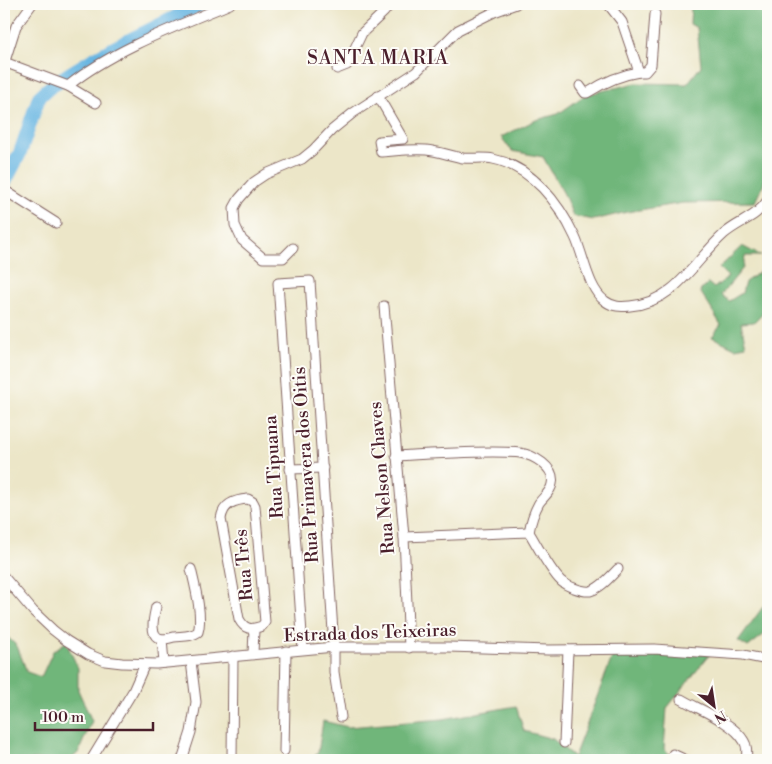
<svg xmlns="http://www.w3.org/2000/svg" width="772" height="764" viewBox="0 0 772 764" font-family="'Libre Bodoni',serif">
<rect width="100%" height="100%" fill="#fdfcf7"/>
<filter id="ink" filterUnits="userSpaceOnUse"><feTurbulence type="fractalNoise" baseFrequency=".02" numOctaves="2"/><feDisplacementMap in="SourceGraphic" scale="10" xChannelSelector="R" yChannelSelector="G"/><feConvolveMatrix kernelMatrix="1 2 1 2 8 2 1 2 1" color-interpolation-filters="sRGB"/></filter>
<filter id="wash" filterUnits="userSpaceOnUse"><feTurbulence type="fractalNoise" baseFrequency=".0096" numOctaves="4" result="noise"/><feDisplacementMap in="SourceGraphic" scale="20" xChannelSelector="R" yChannelSelector="G"/><feGaussianBlur stdDeviation="1.12" result="paint"/><feColorMatrix in="noise" values="0 0 0 0 0 0 0 0 0 0 0 0 0 0 0 0 0 1.4 0 .05"/><feComposite in="paint" operator="in"/></filter>
<g filter="url(#wash)">
<rect width="100%" height="100%" fill="#ece6c8"/>
<g fill="#70b67a" stroke="#5d6a52">
<polygon points="674,4 768,4 768,174 755,202 683,203 627,212 594,220 573,216 564,194 543,157 512,151 501,137 536,120 558,114 585,95 636,83 687,84 701,66 697,28 690,24 691,6 682,4 672,8"/>
<polygon points="742,246 761,256 745,256 743,268 721,295 729,301 742,293 745,282 768,266 768,307 754,322 741,323 746,346 735,348 712,337 721,325 700,291 708,283 714,288 728,277 719,268"/>
<polygon points="768,600 768,634 766,633 748,647 738,641"/>
<polygon points="4,634 17,646 27,672 41,677 53,651 66,642 78,668 78,690 92,721 78,753 70,760 4,760"/>
<polygon points="710,654 667,708 664,749 676,760 308,760 318,753 323,721 348,727 443,719 516,706 524,731 553,739 574,757 613,655"/>
</g>
<g fill="none" stroke-linecap="round" stroke-linejoin="round">
<path stroke="#68b6e2" stroke-width="14" d="M4,184l16,-31 19,-56c15,-15 33,-25 51,-36 36,-21 74,-37 111,-57"/>
</g>
</g>
<g filter="url(#ink)">
<g fill="none" stroke-linecap="round" stroke-linejoin="round">
<defs>
<g id="minor">
<polyline points="608,4 622,22 639,72 645,72 651,65 655,14"/>
<polyline points="4,62 68,86 96,103"/>
<polyline points="4,64 16,26 32,4"/>
<polyline points="337,69 347,65 362,33 384,12 390,4"/>
<path d="M68,86c44,-36 109,-60 162,-82"/>
<path d="M580,86l5,7h2c17,-11 32,-18 52,-21"/>
<path d="M378,96l25,43 -24,2 2,11c14,-1 30,-3 45,-2 12,1 25,6 37,8 10,1 21,-1 30,1 39,8 66,44 82,78 9,19 13,52 30,64 8,6 16,6 25,5 46,-4 64,-45 94,-72 15,-13 32,-16 44,-34"/>
<polyline points="4,190 56,223"/>
<polyline points="293,248 283,258 263,258 242,240 235,225 234,208 239,199 254,182 266,174 302,159 313,150 332,130 353,113 416,72 458,30 494,12 516,4"/>
<polyline points="384,306 404,537 409,648"/>
<path d="M396,456c33,-2 64,-4 97,-4 8,0 18,0 27,1 13,2 36,14 32,31 -1,8 -9,13 -13,19 -5,9 -8,18 -10,29"/>
<polyline points="290,469 323,468"/>
<path d="M248,499l5,3 2,4 10,116 -3,4c-11,4 -17,4 -23,-7l-18,-100c2,-15 13,-19 27,-20z"/>
<path d="M404,537l125,-5c7,12 22,40 32,49 5,5 22,11 29,10 10,-2 21,-15 28,-22"/>
<polyline points="4,577 33,611 53,630 67,641 88,654 105,661 122,663 156,664 334,647 448,647 548,650 654,649 743,655 768,660"/>
<path d="M156,607c-2,9 -8,30 6,32 4,0 9,-1 12,-2 9,-1 17,0 24,-5 5,-16 -3,-46 -7,-63"/>
<polyline points="162,639 164,663"/>
<polyline points="303,649 278,283 310,281 334,647 334,672 341,717"/>
<polyline points="253,654 254,629"/>
<path d="M681,699c19,11 52,23 63,42 4,6 3,13 2,19"/>
<polyline points="564,743 568,650"/>
<polyline points="284,751 286,651"/>
<polyline points="673,754 686,760"/>
<polyline points="91,760 133,691 145,664"/>
<polyline points="182,760 191,732 196,702 191,661"/>
<polyline points="232,760 233,656"/>
</g>
</defs>
<use href="#minor" stroke="#836562" stroke-width="11"/>
<use href="#minor" stroke="#fff" stroke-width="9"/>
</g>
</g>
<g text-anchor="middle" dominant-baseline="central" stroke-width="4" stroke-linejoin="round" paint-order="stroke">
<g font-size="18" fill="#4a1f2b" stroke="#fdfcf7">
<text transform="translate(306 465) rotate(-94)">Rua Primavera dos Oitis</text>
<text transform="translate(274 467) rotate(-94)">Rua Tipuana</text>
<text transform="translate(382 478) rotate(-95)">Rua Nelson Chaves</text>
<text transform="translate(244 565) rotate(-95)">Rua Três</text>
<text transform="translate(370 633) rotate(-2)">Estrada dos Teixeiras</text>
</g>
<g font-size="19" letter-spacing="1" fill="#4a1f2b" stroke="#fdfcf7">
<text x="378" y="58">SANTA MARIA</text>
</g>
</g>
<rect width="772" height="764" fill="none" stroke="#fdfcf7" stroke-width="20"/>
<g transform="translate(714 706) rotate(150)" stroke="#fdfcf7" stroke-width="4" paint-order="stroke">
<path d="M0-4L9 19L0 12L-9 19Z" fill="#4a1f2b"/>
<text y="-8" font-size="14" font-weight="bold" text-anchor="middle" fill="#4a1f2b">N</text>
</g>
<path d="M35 722v8h118v-8" fill="none" stroke="#4a1f2b" stroke-width="2.5"/>
<text x="42" y="722" font-size="15" fill="#4a1f2b" stroke="#fdfcf7" stroke-width="4" paint-order="stroke">100 m</text>
</svg>
